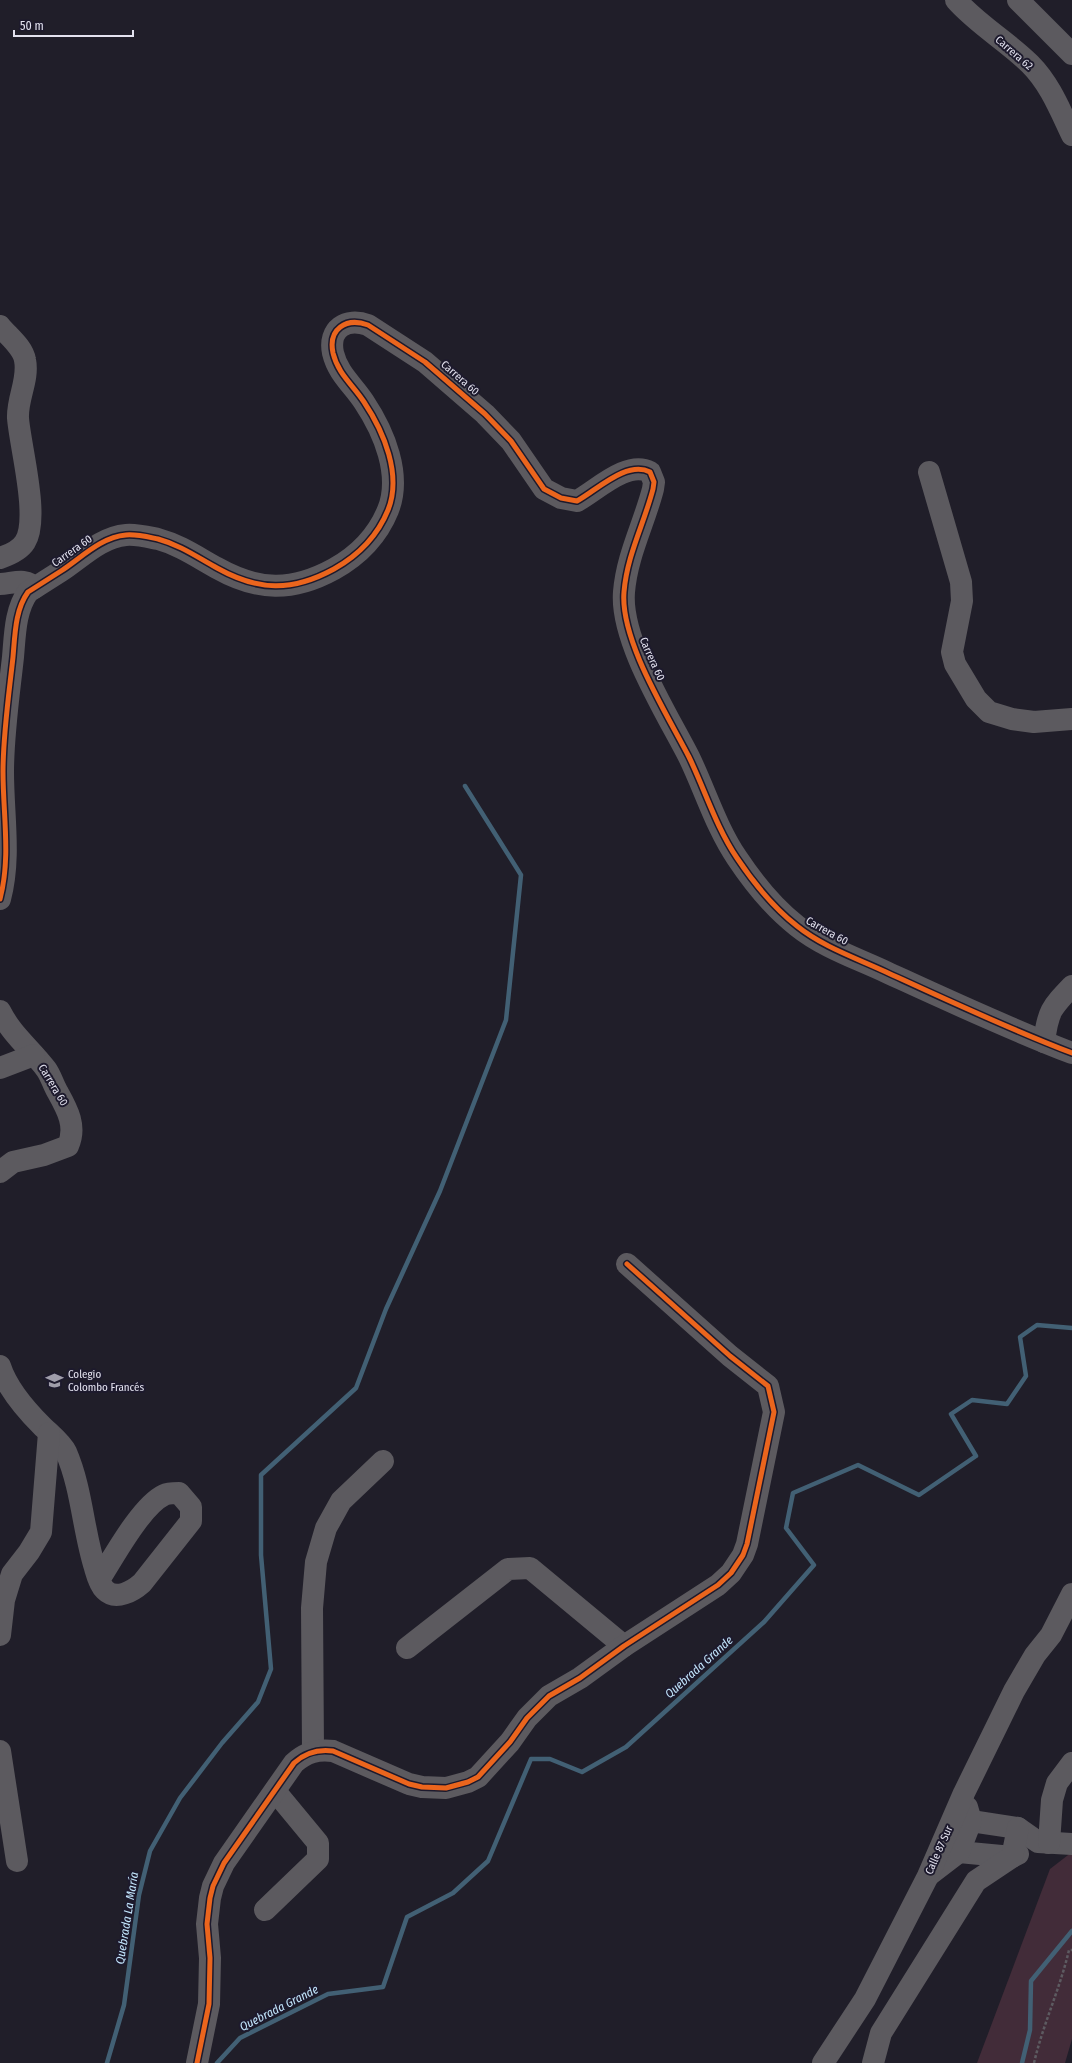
<svg xmlns="http://www.w3.org/2000/svg" width="1072" height="2063" viewBox="0 0 1072 2063" font-family="'Fira Sans Condensed',sans-serif">
<rect width="100%" height="100%" fill="#201e29"/>
<polygon fill="#422c39" points="1072,1852 1072,2039 1065,2063 977,2063 1050,1869"/>
<g fill="none" stroke-linecap="round" stroke-linejoin="round">
<g stroke="#426074" stroke-width="4.5">
<polyline points="107,2063 124,2005 139,1895 150,1851 180,1798 222,1743 258,1702 271,1669 261,1555 261,1475 356,1388 386,1309 440,1191 506,1020 521,875 465,786"/>
<polyline points="217,2063 240,2038 328,1994 383,1987 407,1917 453,1893 488,1861 531,1759 550,1759 582,1772 626,1747 764,1622 814,1565 786,1528 793,1493 858,1465 919,1495 976,1456 951,1414 972,1400 1007,1404 1026,1376 1020,1337 1037,1325 1072,1328"/>
<polyline points="1022,2063 1030,2030 1031,1981 1072,1931"/>
</g>
<path stroke="#5d5b61" stroke-width="2.5" stroke-dasharray="3 2" stroke-linecap="butt" d="M1034,2063c9,-39 26,-74 35,-113h3"/>
<g stroke="#5c5a5f" stroke-width="22">
<path d="M956,0c22,25 51,41 74,64 20,20 30,46 42,71"/>
<polyline points="1018,0 1072,54"/>
<path d="M0,326c8,10 23,21 25,34 4,20 -8,38 -7,58 2,28 22,100 7,124 -5,8 -16,13 -25,16"/>
<polyline points="929,472 961,582 962,601 952,652 955,664 976,699 989,712 1012,719 1034,722 1072,719"/>
<path d="M0,584c11,0 27,-7 34,4"/>
<path d="M0,899c11,-42 3,-84 3,-127 0,-38 6,-78 10,-115 2,-22 2,-47 15,-65 11,-7 22,-14 33,-21 20,-13 40,-34 65,-36 10,-1 22,2 32,4 22,6 39,18 59,29 41,23 75,24 117,1 25,-14 43,-32 54,-59 14,-35 -4,-78 -24,-108 -11,-17 -26,-28 -31,-49 -5,-24 13,-36 35,-28l57,37 60,52 26,27 33,48 17,9 16,3c20,-11 50,-41 73,-29l4,10 -1,7c-9,35 -26,66 -29,103 -4,48 43,122 65,165 16,33 27,70 48,101 16,24 37,50 60,68 26,21 59,32 89,46 61,28 123,57 186,81"/>
<path d="M0,1011c12,24 30,37 46,58 5,7 7,15 11,22 10,18 20,35 11,55l-24,9 -31,7 -13,10"/>
<path d="M1044,1042c4,-31 7,-34 28,-56"/>
<polyline points="0,1068 34,1055"/>
<path d="M0,1366c7,22 26,44 42,60 7,7 20,17 24,26 16,37 17,78 29,116 2,7 4,16 10,22 11,11 28,1 37,-7l49,-62v-14l-12,-14c-4,0 -11,0 -15,2 -23,11 -51,63 -65,85"/>
<polyline points="0,1635 4,1600 12,1574 29,1552 41,1532 49,1433"/>
<polyline points="407,1648 508,1569 530,1568 624,1646"/>
<polyline points="0,1751 17,1861"/>
<polyline points="313,1751 312,1608 316,1562 326,1528 341,1501 383,1461"/>
<polyline points="971,1821 1018,1828 1038,1842 1072,1844"/>
<polyline points="1049,1843 1052,1800 1057,1783 1072,1763"/>
<polyline points="959,1852 1012,1857 1018,1854"/>
<polyline points="929,1875 959,1852 971,1821 967,1807"/>
<polyline points="265,1910 318,1859 318,1843 275,1791"/>
<path d="M197,2063l12,-59 1,-46 -3,-34 3,-26 3,-12 11,-23 70,-100c12,-11 24,-14 39,-12l76,33 13,3 24,1 22,-6 10,-5 32,-35 17,-24 22,-22 31,-18 44,-32 94,-61 13,-12 12,-18 4,-11 27,-132 -6,-26 -38,-30 -103,-92"/>
<polyline points="823,2063 865,1999 928,1876 964,1793 1014,1691 1035,1655 1051,1635 1072,1594"/>
<polyline points="873,2063 881,2033 976,1881 1012,1857 1018,1828"/>
</g>
<defs>
<g id="cycleway">
<path d="M0,899c11,-42 3,-84 3,-127 0,-38 6,-78 10,-115 2,-22 2,-47 15,-65 11,-7 22,-14 33,-21 20,-13 40,-34 65,-36 10,-1 22,2 32,4 22,6 39,18 59,29 41,23 75,24 117,1 25,-14 43,-32 54,-59 14,-35 -4,-78 -24,-108 -11,-17 -26,-28 -31,-49 -5,-24 13,-36 35,-28l57,37 60,52 26,27 33,48 17,9 16,3c20,-11 50,-41 73,-29l4,10 -1,7c-9,35 -26,66 -29,103 -4,48 43,122 65,165 16,33 27,70 48,101 16,24 37,50 60,68 26,21 59,32 89,46 61,28 123,57 186,81"/>
<path d="M197,2063l12,-59 1,-46 -3,-34 3,-26 3,-12 11,-23 70,-100c12,-11 24,-14 39,-12l76,33 13,3 24,1 22,-6 10,-5 32,-35 17,-24 22,-22 31,-18 44,-32 94,-61 13,-12 12,-18 4,-11 27,-132 -6,-26 -38,-30 -103,-92"/>
</g>
</defs>
<use href="#cycleway" stroke="#1d1a2d" stroke-width="8"/>
<use href="#cycleway" stroke="#eb651d" stroke-width="5"/>
</g>
<defs>
<symbol id="school-bare" viewBox="-9 -9 18 18"><path d="M0-5L7-2L0 1L-7-2ZM-4 1L0 2.5L4 1V4Q0 6-4 4Z" fill="#9f9daa" stroke="#1d1a2d" stroke-width="2.5" paint-order="stroke"/></symbol>
</defs>
<g fill-rule="evenodd">
<use href="#school-bare" x="42" y="1368" width="25" height="25"/>
</g>
<g text-anchor="middle" dominant-baseline="central" stroke-width="4" stroke-linejoin="round" paint-order="stroke">
<g font-size="11" fill="#e3e2ef" stroke="#1d1a2d">
<text transform="translate(1014 53) rotate(41)">Carrera 62</text>
<text transform="translate(460 378) rotate(41)">Carrera 60</text>
<text transform="translate(72 551) rotate(-35)">Carrera 60</text>
<text transform="translate(652 659) rotate(66)">Carrera 60</text>
<text transform="translate(827 931) rotate(29)">Carrera 60</text>
<text transform="translate(53 1085) rotate(59)">Carrera 60</text>
<text transform="translate(939 1850) rotate(-66)">Calle 87 Sur</text>
</g>
<g font-size="11" fill="#e3e2ef" stroke="#1d1a2d" text-anchor="start">
<text x="68" y="1374">Colegio<tspan x="68" dy="13">Colombo Francés</tspan></text>
</g>
<g font-size="12" font-style="italic" fill="#c3e6fd" stroke="#1d1a2d">
<text transform="translate(699 1667) rotate(-42)">Quebrada Grande</text>
<text transform="translate(127 1918) rotate(-81)">Quebrada La María</text>
<text transform="translate(279 2008) rotate(-27)">Quebrada Grande</text>
</g>
</g>
<path d="M14 30v6h119v-6" fill="none" stroke="#e3e2ef" stroke-width="2"/>
<text x="20" y="30" font-size="12" fill="#e3e2ef" stroke="#1d1a2d" stroke-width="3" paint-order="stroke">50 m</text>
</svg>
